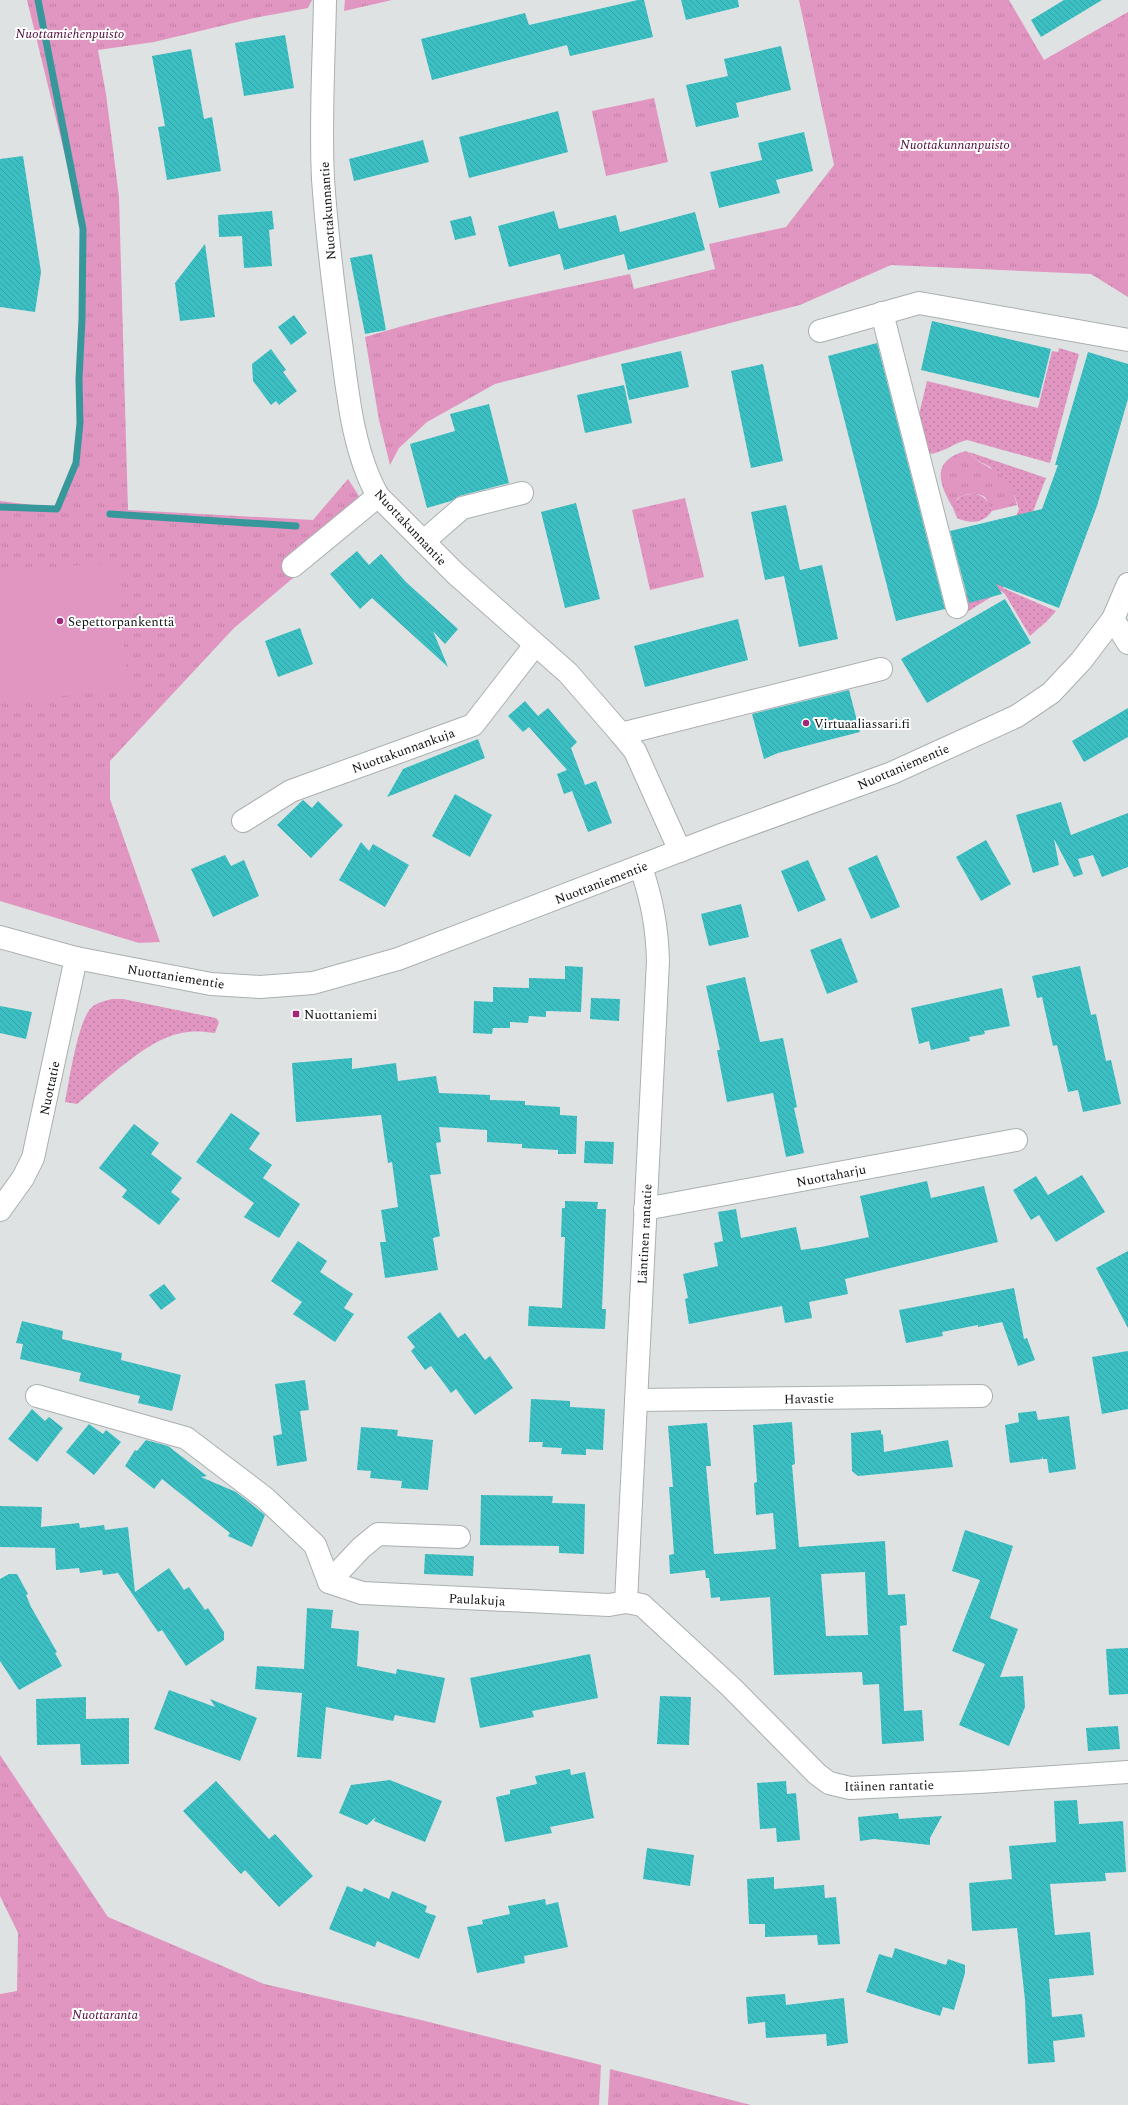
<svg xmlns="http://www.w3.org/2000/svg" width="1128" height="2105" font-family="Spectral,serif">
  <defs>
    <pattern id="grass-dots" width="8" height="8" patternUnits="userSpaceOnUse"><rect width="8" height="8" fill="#e195c1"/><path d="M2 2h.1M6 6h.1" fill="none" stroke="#c07fa5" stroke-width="1.8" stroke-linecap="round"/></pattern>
    <pattern id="park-tufts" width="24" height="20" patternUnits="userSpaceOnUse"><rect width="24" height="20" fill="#e195c1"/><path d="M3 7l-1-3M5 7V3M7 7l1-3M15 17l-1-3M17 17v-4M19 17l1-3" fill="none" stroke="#c07fa5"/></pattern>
    <pattern id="building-back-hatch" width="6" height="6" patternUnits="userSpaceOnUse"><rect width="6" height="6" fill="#3bbfc3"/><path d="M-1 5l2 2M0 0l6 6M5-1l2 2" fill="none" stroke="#33a3a6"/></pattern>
  </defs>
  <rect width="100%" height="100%" fill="#dee2e2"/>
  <g fill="url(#grass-dots)">
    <path d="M 1059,348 L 1079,354 L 1050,463 L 967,440 C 953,443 942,454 928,454 L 917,423 L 927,381 L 1038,408 L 1052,351 L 1058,352 Z"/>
    <path d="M 969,452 L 1046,478 L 1003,588 L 1056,611 L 1047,621 L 1030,636 L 1005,594 L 1001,591 L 967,612 L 963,595 L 989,589 L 1019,509 L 1014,494 L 990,467 L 975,459 Z"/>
    <path d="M 976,494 C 986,497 988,502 992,511 C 983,524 970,524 957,518 L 953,508 C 957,496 964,494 976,494 Z"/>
    <path d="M 112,999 L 123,999 L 216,1018 L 219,1022 L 215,1033 C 206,1032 197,1031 188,1032 C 152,1034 105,1081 77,1104 L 65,1102 C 69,1082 78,1019 92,1007 C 98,1002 105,1001 112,999 Z"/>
  </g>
  <g fill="url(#park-tufts)">
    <path d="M 27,0 L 312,0 L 308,8 L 254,18 L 154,42 L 98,50 L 106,94 L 119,197 L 128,510 L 313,520 L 348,479 L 370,513 L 234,628 L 110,761 L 110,799 L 160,942 L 139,943 L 0,901 L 0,501 L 57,508 L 76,463 L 80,423 L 79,379 L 82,319 L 83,229 Z"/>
    <path d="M 345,0 L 392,0 L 344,11 Z"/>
    <path d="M 799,0 L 1009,0 L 1044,60 L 1128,12 L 1128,297 L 1091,274 L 891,265 L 800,305 L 495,384 L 427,422 L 399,448 L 390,465 L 379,420 L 365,337 C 452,311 541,293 630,274 L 634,289 L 715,269 L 709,244 L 786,227 L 834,165 Z"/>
    <path d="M 654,98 L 668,162 L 606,176 L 592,111 Z"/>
    <path d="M 966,451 C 971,453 973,458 978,461 C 1001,475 1010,476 1017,505 L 992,511 L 985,497 C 976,492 967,493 958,498 L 953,508 C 939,484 930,461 966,451 Z"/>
    <path d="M 685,498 L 704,577 L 650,590 L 632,510 Z"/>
    <path d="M 0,1755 L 108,1917 L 264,1984 L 421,2020 L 601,2065 L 599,2105 L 0,2105 L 0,1994 L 17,1991 L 18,1933 L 0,1896 Z"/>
    <path d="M 610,2069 L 751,2105 L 608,2105 Z"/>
  </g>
  <path fill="#e195c1" d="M 115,563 L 126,670 L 133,689 L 0,702 L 0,571 Z"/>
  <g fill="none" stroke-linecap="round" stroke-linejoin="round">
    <g stroke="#37989b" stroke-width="7">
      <path d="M 0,507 L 57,509 L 76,463 L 80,423 L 79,379 L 82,319 L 83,229 L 38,0"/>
      <path d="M 110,514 L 296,526"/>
    </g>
  </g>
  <g fill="url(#building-back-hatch)" fill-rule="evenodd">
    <path d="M 638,0 L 644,0 L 653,37 L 570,56 L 567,45 L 432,80 L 421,39 L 525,13 L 529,25 Z"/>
    <path d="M 681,0 L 738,0 L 739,7 L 686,20 Z"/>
    <path d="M 1064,0 L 1102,0 L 1041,37 L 1031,20 Z"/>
    <path d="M 285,35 L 294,88 L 244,96 L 235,43 Z"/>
    <path d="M 781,46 L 791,90 L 736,103 L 739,117 L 696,127 L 686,85 L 728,76 L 724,59 Z"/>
    <path d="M 191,49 L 204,119 L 212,117 L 221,171 L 167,180 L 158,127 L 165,126 L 152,56 Z"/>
    <path d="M 558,111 L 568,152 L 469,178 L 459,137 Z"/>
    <path d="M 804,132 L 813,171 L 776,180 L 780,193 L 719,208 L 710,172 L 762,160 L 758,143 Z"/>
    <path d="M 423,140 L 429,162 L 354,181 L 349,159 Z"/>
    <path d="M 23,156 L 41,272 L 35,312 L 0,307 L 0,159 Z"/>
    <path d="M 272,211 L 274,229 L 269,230 L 272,266 L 244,268 L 242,236 L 219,237 L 218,215 Z"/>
    <path d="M 554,211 L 559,229 L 616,215 L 620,232 L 695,212 L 705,250 L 628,270 L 624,254 L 564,270 L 560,254 L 509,267 L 498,226 Z"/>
    <path d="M 471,216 L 476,235 L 455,240 L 450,221 Z"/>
    <path d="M 205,244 L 215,317 L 180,321 L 175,283 Z"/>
    <path d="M 372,254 L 386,330 L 365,334 L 350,258 Z"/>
    <path d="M 294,315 L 307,333 L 291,345 L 278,327 Z"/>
    <path d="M 932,321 L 1051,349 L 1039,398 L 921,370 Z"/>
    <path d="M 877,343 L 945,609 L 896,621 L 828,356 Z"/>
    <path d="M 271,349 L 286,370 L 283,372 L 297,391 L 279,405 L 276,401 L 271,405 L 253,381 L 252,364 Z"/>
    <path d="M 681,351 L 689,387 L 629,400 L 621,364 Z"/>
    <path d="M 1088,352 L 1128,364 L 1128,399 L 1097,506 L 1059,608 L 996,584 L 1002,594 L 969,603 L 950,531 L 1042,509 L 1058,465 L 1055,465 Z"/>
    <path d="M 763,364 L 783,461 L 751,468 L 731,371 Z"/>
    <path d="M 624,385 L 632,423 L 585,433 L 577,395 Z"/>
    <path d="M 489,404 L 509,483 L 459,496 L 451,501 L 427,508 L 410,444 L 455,431 L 450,414 Z"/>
    <path d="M 576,503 L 600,599 L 565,608 L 541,512 Z"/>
    <path d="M 786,505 L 800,570 L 822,565 L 838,639 L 799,647 L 784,576 L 765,580 L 751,512 Z"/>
    <path d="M 357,551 L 369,565 L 381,554 L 406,582 L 458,629 L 445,644 L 433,631 L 448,667 L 372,598 L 360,609 L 330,574 Z"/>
    <path d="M 1005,599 L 1031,643 L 927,703 L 901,659 Z"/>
    <path d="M 738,619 L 748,660 L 645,687 L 634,646 Z"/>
    <path d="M 300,628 L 313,664 L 278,677 L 265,641 Z"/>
    <path d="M 849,690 L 860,732 L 778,753 L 764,759 L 752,714 Z"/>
    <path d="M 525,701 L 538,716 L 548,708 L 577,742 L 571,748 L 585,785 L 596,781 L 612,823 L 588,832 L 572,791 L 564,794 L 557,774 L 567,770 L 529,727 L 523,732 L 508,716 Z"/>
    <path d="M 1128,708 L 1128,737 L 1084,762 L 1072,741 Z"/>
    <path d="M 478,739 L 485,758 L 387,797 L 403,769 Z"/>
    <path d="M 455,794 L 492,815 L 470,857 L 432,836 Z"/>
    <path d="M 303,800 L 312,808 L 318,801 L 343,825 L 311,858 L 277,825 Z"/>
    <path d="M 1061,802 L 1071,835 L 1128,813 L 1128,867 L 1102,877 L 1093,855 L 1078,859 L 1083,874 L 1074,877 L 1054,839 L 1059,865 L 1033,873 L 1016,815 Z"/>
    <path d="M 986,840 L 1011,884 L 981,901 L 956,857 Z"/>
    <path d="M 361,842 L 369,851 L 373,844 L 409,865 L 385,907 L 339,880 Z"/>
    <path d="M 225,855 L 231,866 L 244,860 L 259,896 L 213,917 L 191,869 Z"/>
    <path d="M 877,855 L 900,907 L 871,919 L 848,868 Z"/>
    <path d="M 808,860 L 826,900 L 798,912 L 781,871 Z"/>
    <path d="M 741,904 L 749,937 L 709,946 L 701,914 Z"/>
    <path d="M 841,938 L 858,982 L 827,994 L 810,950 Z"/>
    <path d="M 565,966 L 583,967 L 581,1012 L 546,1011 L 546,1017 L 529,1016 L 528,1023 L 510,1022 L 510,1028 L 493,1028 L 492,1034 L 473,1033 L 474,1001 L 493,1002 L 493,987 L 529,988 L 529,978 L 565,979 Z"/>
    <path d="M 1080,966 L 1091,1015 L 1096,1014 L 1106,1061 L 1111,1060 L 1121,1104 L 1083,1112 L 1078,1090 L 1068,1092 L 1057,1045 L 1053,1046 L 1042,997 L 1037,998 L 1032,976 Z"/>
    <path d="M 745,977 L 760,1042 L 783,1038 L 797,1107 L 794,1108 L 804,1153 L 786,1157 L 773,1093 L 727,1102 L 717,1050 L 720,1050 L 706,986 Z"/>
    <path d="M 1002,988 L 1010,1026 L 984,1031 L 985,1034 L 969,1037 L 970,1041 L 931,1050 L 929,1041 L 919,1044 L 911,1008 Z"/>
    <path d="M 591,998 L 620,999 L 619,1021 L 590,1019 Z"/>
    <path d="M 0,1006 L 32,1012 L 26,1039 L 0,1033 Z"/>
    <path d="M 352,1058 L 352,1069 L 396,1063 L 398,1081 L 436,1076 L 439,1093 L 490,1095 L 490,1100 L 525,1101 L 525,1105 L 560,1107 L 560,1115 L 577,1116 L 576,1154 L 558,1154 L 558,1150 L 522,1148 L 522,1144 L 487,1142 L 487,1130 L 439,1127 L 441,1142 L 436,1143 L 441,1174 L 430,1175 L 440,1236 L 433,1238 L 438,1270 L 385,1278 L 380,1242 L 386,1242 L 381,1210 L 398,1207 L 392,1162 L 388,1163 L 381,1115 L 296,1122 L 292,1063 Z"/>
    <path d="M 231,1113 L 260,1133 L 249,1149 L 272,1165 L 263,1178 L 300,1204 L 279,1238 L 244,1217 L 254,1203 L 196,1162 Z"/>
    <path d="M 134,1124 L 159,1143 L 151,1154 L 182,1178 L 171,1192 L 180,1199 L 159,1225 L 122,1197 L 127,1190 L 99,1168 Z"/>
    <path d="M 585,1141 L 614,1142 L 613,1164 L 584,1163 Z"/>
    <path d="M 1082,1175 L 1105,1212 L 1056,1242 L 1039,1215 L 1031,1220 L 1013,1190 L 1036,1176 L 1048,1195 Z"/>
    <path d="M 927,1181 L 931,1198 L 984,1186 L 998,1242 L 845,1279 L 848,1294 L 809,1302 L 812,1318 L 785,1323 L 782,1306 L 689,1324 L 685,1299 L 688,1298 L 683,1274 L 718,1266 L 714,1243 L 723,1241 L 718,1212 L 736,1209 L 741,1238 L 796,1227 L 801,1250 L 821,1247 L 869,1237 L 860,1196 Z"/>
    <path d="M 565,1201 L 598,1202 L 597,1209 L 606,1209 L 602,1309 L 606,1309 L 605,1329 L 528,1326 L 529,1306 L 562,1308 L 565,1237 L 561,1237 L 562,1208 L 565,1208 Z"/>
    <path d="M 298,1241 L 327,1261 L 320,1272 L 353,1294 L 344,1308 L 354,1314 L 335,1342 L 293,1314 L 302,1302 L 271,1281 Z"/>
    <path d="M 1128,1251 L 1128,1328 L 1096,1268 Z"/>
    <path d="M 164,1284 L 176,1299 L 161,1310 L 149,1295 Z"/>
    <path d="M 1014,1288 L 1024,1339 L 1027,1338 L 1035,1360 L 1018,1366 L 1002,1322 L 978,1327 L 978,1325 L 942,1332 L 943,1336 L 906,1343 L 899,1310 Z"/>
    <path d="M 440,1312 L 458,1338 L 465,1333 L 485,1360 L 490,1356 L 513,1388 L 475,1415 L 456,1389 L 451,1393 L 431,1366 L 425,1370 L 411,1351 L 415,1347 L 407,1337 Z"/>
    <path d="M 22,1321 L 63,1331 L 62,1339 L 122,1353 L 121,1360 L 181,1375 L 172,1411 L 138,1403 L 140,1396 L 79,1381 L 81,1373 L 20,1359 L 23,1344 L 16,1343 Z"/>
    <path d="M 1128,1351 L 1128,1409 L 1102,1414 L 1092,1357 Z"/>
    <path d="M 305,1380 L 309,1410 L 300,1411 L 307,1461 L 277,1466 L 273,1436 L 282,1434 L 275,1384 Z"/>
    <path d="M 531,1399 L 570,1401 L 570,1407 L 605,1409 L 603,1450 L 586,1449 L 586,1455 L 561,1454 L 562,1448 L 542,1447 L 543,1442 L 529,1442 Z"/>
    <path d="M 32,1409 L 45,1421 L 49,1417 L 63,1428 L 37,1462 L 8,1439 Z"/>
    <path d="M 1036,1411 L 1038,1420 L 1069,1416 L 1076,1469 L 1049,1473 L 1047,1459 L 1043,1459 L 1042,1456 L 1042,1459 L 1010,1463 L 1005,1425 L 1019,1422 L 1018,1413 Z"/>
    <path d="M 792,1422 L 795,1464 L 792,1465 L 799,1547 L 885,1541 L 888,1595 L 905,1594 L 907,1625 L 900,1626 L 904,1711 L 922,1710 L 924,1741 L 882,1744 L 879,1684 L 863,1685 L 862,1672 L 774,1675 L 770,1597 L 720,1601 L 720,1597 L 711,1598 L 709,1578 L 706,1578 L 705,1570 L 670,1574 L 669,1555 L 674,1554 L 669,1487 L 673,1487 L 668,1426 L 707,1423 L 711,1466 L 706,1466 L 714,1554 L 776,1549 L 773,1513 L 756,1515 L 754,1483 L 757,1482 L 753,1425 ZM 865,1572 L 868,1635 L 826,1636 L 821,1574 Z"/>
    <path d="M 89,1424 L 103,1434 L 106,1430 L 121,1442 L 94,1475 L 66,1452 Z"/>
    <path d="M 361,1427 L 398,1430 L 397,1436 L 433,1440 L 428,1490 L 401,1488 L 402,1481 L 370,1478 L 371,1471 L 357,1470 Z"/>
    <path d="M 881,1430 L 881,1434 L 883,1435 L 884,1452 L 948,1440 L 953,1467 L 858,1476 L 852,1471 L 851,1433 Z"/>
    <path d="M 146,1440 L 168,1446 L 207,1476 L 201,1477 L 236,1492 L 265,1515 L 252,1547 L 228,1536 L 230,1533 L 162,1479 L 154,1489 L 125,1466 L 135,1450 L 137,1451 Z"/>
    <path d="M 481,1495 L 553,1496 L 552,1503 L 585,1504 L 584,1554 L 559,1553 L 559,1546 L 480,1545 Z"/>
    <path d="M 0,1506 L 42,1507 L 41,1527 L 79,1523 L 80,1528 L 104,1525 L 105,1530 L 128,1527 L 135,1592 L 169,1568 L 184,1590 L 189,1587 L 205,1610 L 208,1608 L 224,1632 L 224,1640 L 186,1666 L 162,1630 L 158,1632 L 118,1573 L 103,1575 L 102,1570 L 80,1573 L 79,1568 L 56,1570 L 55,1548 L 0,1547 Z"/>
    <path d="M 965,1530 L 1013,1546 L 990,1618 L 1018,1629 L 1000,1677 L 1023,1676 L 1025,1707 L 1009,1746 L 959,1725 L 985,1664 L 952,1651 L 980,1580 L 952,1571 Z"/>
    <path d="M 425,1554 L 474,1556 L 473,1576 L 424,1574 Z"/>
    <path d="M 9,1574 L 17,1574 L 28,1594 L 26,1595 L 31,1607 L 57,1652 L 55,1653 L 62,1666 L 19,1690 L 0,1661 L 0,1579 Z"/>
    <path d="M 307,1608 L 333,1610 L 331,1628 L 359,1631 L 357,1666 L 396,1674 L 397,1669 L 445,1678 L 435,1723 L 395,1715 L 393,1721 L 326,1707 L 321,1759 L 297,1757 L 302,1693 L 255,1689 L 257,1666 L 304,1669 Z"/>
    <path d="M 1128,1648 L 1128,1694 L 1109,1695 L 1106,1649 Z"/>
    <path d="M 590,1654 L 598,1698 L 532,1711 L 534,1717 L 480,1728 L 470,1678 Z"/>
    <path d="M 169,1690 L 215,1707 L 210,1699 L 257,1718 L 240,1761 L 154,1729 Z"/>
    <path d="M 660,1696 L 691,1697 L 689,1745 L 657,1744 Z"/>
    <path d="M 86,1697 L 86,1719 L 129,1718 L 129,1764 L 81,1765 L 80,1744 L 37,1745 L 36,1699 Z"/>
    <path d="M 1118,1726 L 1120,1749 L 1088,1751 L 1086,1728 Z"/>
    <path d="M 570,1769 L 571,1775 L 585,1772 L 594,1818 L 550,1827 L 552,1833 L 505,1842 L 496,1797 L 510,1794 L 510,1790 L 537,1784 L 535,1776 Z"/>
    <path d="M 390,1780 L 442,1801 L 425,1842 L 374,1821 L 376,1817 L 367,1825 L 339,1813 L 351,1785 Z"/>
    <path d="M 216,1781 L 269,1839 L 275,1834 L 313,1876 L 279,1907 L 245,1870 L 241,1874 L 183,1811 Z"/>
    <path d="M 786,1781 L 787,1794 L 796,1793 L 800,1840 L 777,1842 L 776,1828 L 760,1829 L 757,1783 Z"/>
    <path d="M 1077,1800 L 1079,1824 L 1123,1821 L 1126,1872 L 1105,1873 L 1106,1881 L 1050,1884 L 1055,1935 L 1090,1932 L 1094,1975 L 1049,1979 L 1052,2017 L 1082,2014 L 1085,2037 L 1053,2041 L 1055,2062 L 1028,2064 L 1025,2000 L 1017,1928 L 972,1931 L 969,1883 L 1012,1879 L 1009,1846 L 1056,1842 L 1054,1801 Z"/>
    <path d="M 898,1813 L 899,1819 L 942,1816 L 930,1838 L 930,1845 L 874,1839 L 860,1841 L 858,1817 Z"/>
    <path d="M 647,1848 L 694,1855 L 690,1886 L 643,1879 Z"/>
    <path d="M 774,1877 L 774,1889 L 824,1885 L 825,1898 L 836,1897 L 840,1944 L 818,1945 L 817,1935 L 765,1937 L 765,1924 L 749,1924 L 747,1879 Z"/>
    <path d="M 347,1886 L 362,1892 L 364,1888 L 389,1899 L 392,1891 L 427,1906 L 425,1912 L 436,1916 L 419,1959 L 377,1941 L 375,1947 L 329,1929 Z"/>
    <path d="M 545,1899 L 546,1905 L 558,1902 L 568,1947 L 524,1956 L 525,1963 L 477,1973 L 467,1927 L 483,1924 L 482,1920 L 510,1914 L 508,1906 Z"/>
    <path d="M 895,1948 L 946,1965 L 948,1959 L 965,1965 L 965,1973 L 954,2010 L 943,2007 L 940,2016 L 866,1992 L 879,1954 L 892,1958 Z"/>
    <path d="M 785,1994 L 786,2005 L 844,1998 L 848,2043 L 827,2046 L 826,2034 L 766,2038 L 765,2022 L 748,2024 L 746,1997 Z"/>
  </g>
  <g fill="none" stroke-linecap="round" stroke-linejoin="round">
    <defs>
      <g id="minor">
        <path d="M 325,0 C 324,59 320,119 323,179 C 327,236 334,293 342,350 C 348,397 354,454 378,496 L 456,574 L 568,673 L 621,734 L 635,751 L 680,851"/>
        <path d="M 882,313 L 957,607"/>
        <path d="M 820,331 L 919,303 L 1128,340"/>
        <path d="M 424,541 L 462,508 L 522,493"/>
        <path d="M 293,566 L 378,496"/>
        <path d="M 1113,619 L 1128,643"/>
        <path d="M 621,734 L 881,669"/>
        <path d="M 243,821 L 291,791 L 473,725 L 535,645"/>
        <path d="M 645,1209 L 1016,1140"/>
        <path d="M 0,1210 L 23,1178 L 33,1158 L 76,958"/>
        <path d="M 37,1396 L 186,1438 L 265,1498 L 315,1545 L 329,1582"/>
        <path d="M 636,1400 L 981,1396"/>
        <path d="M 329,1582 L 362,1593 L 609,1605 L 626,1602 L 642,1605 L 732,1688 L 817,1774 L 829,1783 L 850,1788 L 979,1782 L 1128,1772"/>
        <path d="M 329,1582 L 361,1548 L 378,1534 L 459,1537"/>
        <path d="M 626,1602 L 658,961 C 657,926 652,901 641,867"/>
      </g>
      <path id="major" d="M 0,937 L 76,958 L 211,984 L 260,987 L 313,983 L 398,959 L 721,835 L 892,773 L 1017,716 L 1051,693 L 1081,661 L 1113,619 L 1128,584"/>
    </defs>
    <use href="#minor" stroke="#abafaf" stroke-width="24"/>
    <use href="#major" stroke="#abafaf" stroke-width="24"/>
    <use href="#minor" stroke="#fff" stroke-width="22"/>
    <use href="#major" stroke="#fff" stroke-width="22"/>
  </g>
  <g fill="#a2267a" stroke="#fff" stroke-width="1.5">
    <circle cx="60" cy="621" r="4"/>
    <circle cx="806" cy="723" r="4"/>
    <rect x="292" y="1010" width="8" height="8" rx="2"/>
  </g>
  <g text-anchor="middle" stroke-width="4" stroke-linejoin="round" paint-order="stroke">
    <g font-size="13" font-style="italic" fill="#4f0939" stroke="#fff">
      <text x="70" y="38">Nuottamiehenpuisto</text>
      <text x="955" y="149">Nuottakunnanpuisto</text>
      <text x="105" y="2019">Nuottaranta</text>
    </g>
    <g font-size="13" fill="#0f1010" stroke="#fff">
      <text transform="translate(327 211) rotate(-94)" y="5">Nuottakunnantie</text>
      <text transform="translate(411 527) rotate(47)" y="5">Nuottakunnantie</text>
      <text transform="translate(403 750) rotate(-20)" y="5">Nuottakunnankuja</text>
      <text transform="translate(903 766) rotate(-23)" y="5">Nuottaniementie</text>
      <text transform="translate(601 882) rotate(-21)" y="5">Nuottaniementie</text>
      <text transform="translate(176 976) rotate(9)" y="5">Nuottaniementie</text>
      <text transform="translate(49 1088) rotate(-78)" y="5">Nuottatie</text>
      <text transform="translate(831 1175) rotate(-11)" y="5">Nuottaharju</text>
      <text transform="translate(644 1234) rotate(-87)" y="5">Läntinen rantatie</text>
      <text transform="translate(809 1398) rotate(-1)" y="5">Havastie</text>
      <text transform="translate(477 1599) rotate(3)" y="5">Paulakuja</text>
      <text transform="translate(889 1785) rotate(-1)" y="5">Itäinen rantatie</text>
    </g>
    <g font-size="13" fill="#0f1010" stroke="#fff" text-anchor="start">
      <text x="68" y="626">Sepettorpankenttä</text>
      <text x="814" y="728">Virtuaaliassari.fi</text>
      <text x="304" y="1019">Nuottaniemi</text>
    </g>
  </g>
</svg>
